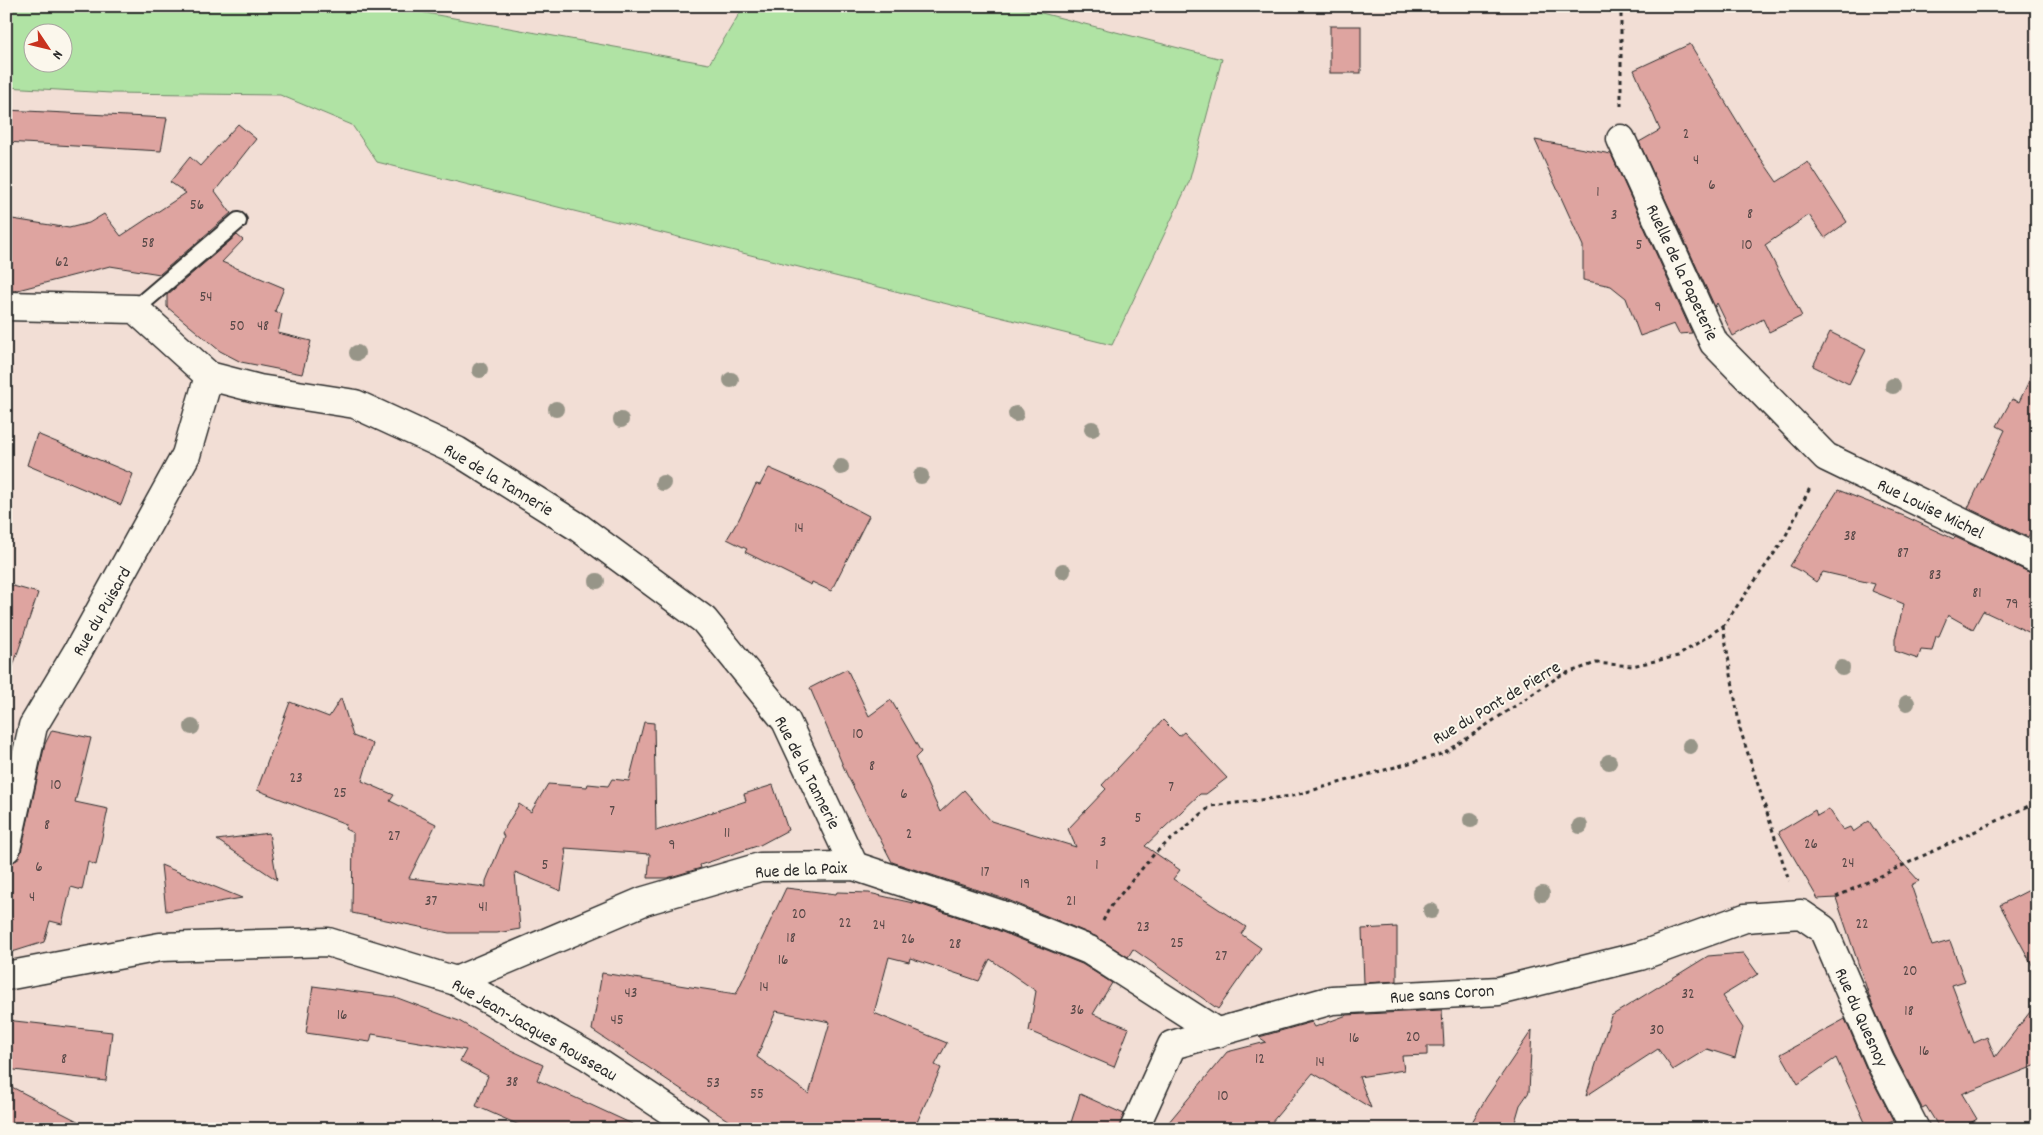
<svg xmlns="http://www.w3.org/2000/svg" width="2043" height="1135" font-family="Dekko,sans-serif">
  <rect width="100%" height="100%" fill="#f2ded5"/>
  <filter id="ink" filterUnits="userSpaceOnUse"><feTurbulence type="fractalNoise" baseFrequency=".02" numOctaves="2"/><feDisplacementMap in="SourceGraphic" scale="10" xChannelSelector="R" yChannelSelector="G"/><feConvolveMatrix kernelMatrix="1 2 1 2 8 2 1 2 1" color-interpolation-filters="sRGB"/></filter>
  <g filter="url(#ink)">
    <path fill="#b0e3a4" stroke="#6e8768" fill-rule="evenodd" d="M 6,6 L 387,6 L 709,64 L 744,6 L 1014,6 L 1222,59 L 1189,182 L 1112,345 L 377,162 L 352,125 L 280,95 L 111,93 L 6,87 ZM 32,32 L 62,32 L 62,62 L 32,62 Z"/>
    <g fill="#dea4a0" stroke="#2b2b2b" fill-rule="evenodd">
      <rect x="1330" y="26" width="31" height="47"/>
      <path d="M 1690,44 L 1753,147 L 1777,182 L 1808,162 L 1847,222 L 1825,238 L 1809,215 L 1765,245 L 1802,316 L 1769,332 L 1763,319 L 1733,336 L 1717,303 L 1715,307 L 1639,142 L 1660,130 L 1634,70 Z"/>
      <path d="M 6,110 L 167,118 L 161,151 L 6,142 Z"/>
      <path d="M 238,124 L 256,139 L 215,191 L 231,213 L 160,274 L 110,266 L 14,291 L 6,290 L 6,218 L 69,228 L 89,223 L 104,214 L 121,236 L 186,193 L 170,182 L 190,157 L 200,166 Z"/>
      <path d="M 1535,140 L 1611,154 L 1692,333 L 1679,334 L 1674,324 L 1640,336 L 1626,298 L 1611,286 L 1583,280 L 1583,246 Z"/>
      <path d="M 237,235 L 243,240 L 222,262 L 284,288 L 275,311 L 282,314 L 278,333 L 311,341 L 302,374 L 241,362 L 220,351 L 167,307 L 167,295 Z"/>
      <path d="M 1830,332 L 1866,350 L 1849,384 L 1813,366 Z"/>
      <path d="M 2037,364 L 2037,519 L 2028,537 L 1968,508 L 2005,430 L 1997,426 L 2012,399 L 2019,402 Z"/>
      <path d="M 37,434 L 133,474 L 121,505 L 27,465 Z"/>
      <path d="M 769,468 L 822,491 L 869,516 L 831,591 L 812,582 L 811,585 L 745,552 L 747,549 L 727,539 L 739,519 L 756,484 L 760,485 Z"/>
      <path d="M 1838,490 L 1904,516 L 1954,539 L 1955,537 L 2037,576 L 2037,636 L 1983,611 L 1973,629 L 1948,615 L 1939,636 L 1936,636 L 1932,651 L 1921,650 L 1918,659 L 1895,651 L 1895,639 L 1904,604 L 1872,591 L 1875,584 L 1823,572 L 1816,582 L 1802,572 L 1790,566 Z"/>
      <path d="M 6,584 L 38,593 L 11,672 L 6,671 Z"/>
      <path d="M 847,669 L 869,716 L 891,700 L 921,752 L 915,758 L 940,812 L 964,790 L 991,821 L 1076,847 L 1068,829 L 1106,789 L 1102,785 L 1163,720 L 1179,736 L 1184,732 L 1227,778 L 1206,794 L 1200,794 L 1145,846 L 1180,870 L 1173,879 L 1246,927 L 1241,934 L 1261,948 L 1218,1009 L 1133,949 L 1128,957 L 1095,936 L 1008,900 L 892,862 L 847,775 L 810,688 Z"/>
      <path d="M 341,698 L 353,736 L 373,744 L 362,781 L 394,795 L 390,801 L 436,824 L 409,878 L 486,887 L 486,881 L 504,837 L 502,833 L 519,804 L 531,812 L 548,784 L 587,787 L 588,784 L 608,786 L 612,779 L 629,781 L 644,722 L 654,723 L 656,831 L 746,801 L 744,794 L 773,785 L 788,830 L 760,845 L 700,865 L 701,868 L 667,878 L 648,878 L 650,854 L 565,848 L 566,857 L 561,891 L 515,872 L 520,929 L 497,933 L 449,933 L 352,913 L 353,833 L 345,829 L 346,824 L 257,790 L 290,702 L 329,717 Z"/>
      <path d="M 52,730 L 91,738 L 75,802 L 108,809 L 96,865 L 88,862 L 82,890 L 71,887 L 62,924 L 50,921 L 44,942 L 6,954 L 6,864 L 17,860 L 21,852 L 45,744 Z"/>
      <path d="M 1829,809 L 1843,830 L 1850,827 L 1853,832 L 1869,821 L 1880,838 L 1919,881 L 1911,885 L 1932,946 L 1950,941 L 1965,981 L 1952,985 L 1974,1043 L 1987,1037 L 1995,1057 L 2037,1003 L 2037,1065 L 1966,1093 L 1968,1091 L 1962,1094 L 1977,1119 L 1960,1129 L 1940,1129 L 1926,1106 L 1922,1108 L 1894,1054 L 1872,1004 L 1836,898 L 1818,899 L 1779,832 L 1815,810 L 1817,816 Z"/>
      <path d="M 269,833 L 277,880 L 217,840 Z"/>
      <path d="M 161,865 L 242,898 L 166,911 Z"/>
      <path d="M 2037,886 L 2037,974 L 2000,905 Z"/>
      <path d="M 786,888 L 836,894 L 837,892 L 869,893 L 913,903 L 913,902 L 997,930 L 1082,964 L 1112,983 L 1093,1014 L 1129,1028 L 1114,1067 L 1029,1031 L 1036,991 L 990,959 L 979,981 L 910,958 L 909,962 L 889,957 L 874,1013 L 947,1043 L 935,1065 L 941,1068 L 914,1129 L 741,1129 L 592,1030 L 602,973 L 736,994 ZM 776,1011 L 830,1022 L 809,1094 L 757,1057 Z"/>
      <path d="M 1397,927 L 1397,981 L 1364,983 L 1362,929 Z"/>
      <path d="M 1743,953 L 1758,974 L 1722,996 L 1743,1028 L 1735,1058 L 1707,1049 L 1673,1070 L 1658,1049 L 1586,1096 L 1611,1016 L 1708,956 Z"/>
      <path d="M 313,986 L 395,997 L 459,1021 L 502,1046 L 543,1065 L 537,1080 L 643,1129 L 528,1129 L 476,1106 L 488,1076 L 460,1061 L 466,1050 L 372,1034 L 370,1042 L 306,1033 Z"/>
      <path d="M 1442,1010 L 1444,1046 L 1427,1046 L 1427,1055 L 1402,1056 L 1404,1070 L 1359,1077 L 1371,1108 L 1313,1073 L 1266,1129 L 1163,1129 L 1227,1052 L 1266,1042 L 1259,1037 L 1312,1022 L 1315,1027 L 1347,1015 Z"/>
      <path d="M 1845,1019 L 1866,1068 L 1893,1120 L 1874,1129 L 1868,1129 L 1836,1058 L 1798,1084 L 1781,1054 Z"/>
      <path d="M 6,1020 L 112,1032 L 106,1081 L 6,1069 Z"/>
      <path d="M 1532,1030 L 1529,1092 L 1520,1105 L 1513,1129 L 1468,1129 L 1486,1098 Z"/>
      <path d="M 6,1084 L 93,1129 L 6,1129 Z"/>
      <path d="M 1080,1094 L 1124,1114 L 1119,1129 L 1069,1129 Z"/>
    </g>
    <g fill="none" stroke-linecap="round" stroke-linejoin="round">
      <defs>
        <path id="lane" d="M 135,309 L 238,221"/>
        <g id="street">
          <path d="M 1621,139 L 1714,343 L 1826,457 L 2037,559"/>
          <path d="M 6,306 L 135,309 L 209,376 L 259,389 L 355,404 L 457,451 L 578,527 L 704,620 L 786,721 L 854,866"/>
          <path d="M 6,849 L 33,726 L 79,649 L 186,455 L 209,376"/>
          <path d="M 6,976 L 160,947 L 328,942 L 456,981 L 588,1056 L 697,1129"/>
          <path d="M 456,981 L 644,901 L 760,867 L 854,866 L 1002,915 L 1089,950 L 1218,1033"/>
          <path d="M 1134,1129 L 1172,1045 L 1332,1000 L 1499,991 L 1640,956 L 1745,918 L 1801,914 L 1823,929 L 1880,1061 L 1915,1129"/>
        </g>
      </defs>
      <use href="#lane" stroke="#2b2b2b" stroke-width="20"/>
      <use href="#street" stroke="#2b2b2b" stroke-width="31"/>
      <g stroke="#2b2b2b" stroke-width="3" stroke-dasharray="4 4" stroke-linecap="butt">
        <path d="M 1621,6 L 1621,106"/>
        <path d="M 1723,626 L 1740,729 L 1789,881"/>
        <path d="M 1836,897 L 2037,802"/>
        <path d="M 1103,921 L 1110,907 L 1155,853 L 1211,806 L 1292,796 L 1445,753 L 1561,675 L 1596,663 L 1632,666 L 1678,656 L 1723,626 L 1783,541 L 1811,486"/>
      </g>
      <use href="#lane" stroke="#fbf7ec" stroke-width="16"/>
      <use href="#street" stroke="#fbf7ec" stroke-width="28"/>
    </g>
    <g fill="#979588">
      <circle cx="357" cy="353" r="8"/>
      <circle cx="480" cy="370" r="8"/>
      <circle cx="731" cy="380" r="8"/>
      <circle cx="1893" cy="386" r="8"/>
      <circle cx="556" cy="409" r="8"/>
      <circle cx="1016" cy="414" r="8"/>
      <circle cx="621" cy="420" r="8"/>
      <circle cx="1092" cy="429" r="8"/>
      <circle cx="841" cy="467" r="8"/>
      <circle cx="921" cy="476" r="8"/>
      <circle cx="663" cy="483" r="8"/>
      <circle cx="1063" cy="571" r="8"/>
      <circle cx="597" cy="581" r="8"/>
      <circle cx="1842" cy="668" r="8"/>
      <circle cx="1907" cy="703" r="8"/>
      <circle cx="192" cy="727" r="8"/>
      <circle cx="1690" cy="746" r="8"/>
      <circle cx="1609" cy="762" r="8"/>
      <circle cx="1471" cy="820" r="8"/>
      <circle cx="1580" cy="826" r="8"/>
      <circle cx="1542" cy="894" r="8"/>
      <circle cx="1431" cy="911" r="8"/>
    </g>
  </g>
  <g text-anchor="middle" stroke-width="4" stroke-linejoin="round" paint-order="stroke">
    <g font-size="15" fill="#584948">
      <text x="1686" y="138">2</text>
      <text x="1696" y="164">4</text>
      <text x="1712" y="189">6</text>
      <text x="1598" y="196">1</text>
      <text x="197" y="209">56</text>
      <text x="1750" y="218">8</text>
      <text x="1614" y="219">3</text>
      <text x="148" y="247">58</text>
      <text x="1639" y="249">5</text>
      <text x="1747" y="249">10</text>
      <text x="62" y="266">62</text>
      <text x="206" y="301">54</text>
      <text x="1658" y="311">9</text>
      <text x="237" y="330">50</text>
      <text x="263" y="330">48</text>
      <text x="799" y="532">14</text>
      <text x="1850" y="540">38</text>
      <text x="1903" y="557">87</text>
      <text x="1935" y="579">83</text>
      <text x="1977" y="597">81</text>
      <text x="2012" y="608">79</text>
      <text x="858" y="738">10</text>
      <text x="872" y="770">8</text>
      <text x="296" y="782">23</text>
      <text x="56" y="789">10</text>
      <text x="1171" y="791">7</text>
      <text x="340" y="797">25</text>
      <text x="904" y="798">6</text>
      <text x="612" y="815">7</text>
      <text x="1138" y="822">5</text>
      <text x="47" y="829">8</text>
      <text x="727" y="837">11</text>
      <text x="909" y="838">2</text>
      <text x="394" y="840">27</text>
      <text x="1103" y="846">3</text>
      <text x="1811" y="848">26</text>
      <text x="672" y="849">9</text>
      <text x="1848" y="867">24</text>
      <text x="545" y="869">5</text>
      <text x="1097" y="869">1</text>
      <text x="39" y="871">6</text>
      <text x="985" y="876">17</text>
      <text x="1025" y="888">19</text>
      <text x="32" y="901">4</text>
      <text x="431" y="905">37</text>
      <text x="1071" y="905">21</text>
      <text x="483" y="911">41</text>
      <text x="799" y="918">20</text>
      <text x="845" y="927">22</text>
      <text x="1862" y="928">22</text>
      <text x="879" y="929">24</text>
      <text x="1143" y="931">23</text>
      <text x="791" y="942">18</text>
      <text x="908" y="943">26</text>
      <text x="1177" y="947">25</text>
      <text x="955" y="948">28</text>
      <text x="1221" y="960">27</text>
      <text x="783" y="964">16</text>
      <text x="1910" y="975">20</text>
      <text x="764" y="991">14</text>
      <text x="631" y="997">43</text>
      <text x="1688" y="998">32</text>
      <text x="1077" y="1014">36</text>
      <text x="1909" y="1015">18</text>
      <text x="342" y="1019">16</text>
      <text x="617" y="1024">45</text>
      <text x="1657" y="1034">30</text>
      <text x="1413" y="1041">20</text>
      <text x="1354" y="1042">16</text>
      <text x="1924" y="1055">16</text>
      <text x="64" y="1063">8</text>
      <text x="1260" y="1063">12</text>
      <text x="1320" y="1066">14</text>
      <text x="512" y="1086">38</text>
      <text x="713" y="1087">53</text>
      <text x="757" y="1098">55</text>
      <text x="1223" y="1100">10</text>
    </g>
    <g font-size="18" fill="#2b2b2b" stroke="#fbf7ec">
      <text transform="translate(1683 272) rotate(65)" y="6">Ruelle de la Papeterie</text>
      <text transform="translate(499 479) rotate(31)" y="6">Rue de la Tannerie</text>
      <text transform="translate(1931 508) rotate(26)" y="6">Rue Louise Michel</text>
      <text transform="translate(101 611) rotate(-60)" y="6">Rue du Puisard</text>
      <text transform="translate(1496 702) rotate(-31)" y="6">Rue du Pont de Pierre</text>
      <text transform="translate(808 772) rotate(63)" y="6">Rue de la Tannerie</text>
      <text transform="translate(801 869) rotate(-3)" y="6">Rue de la Paix</text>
      <text transform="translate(1442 993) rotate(-4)" y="6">Rue sans Coron</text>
      <text transform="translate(1862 1017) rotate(66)" y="6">Rue du Quesnoy</text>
      <text transform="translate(535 1029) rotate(30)" y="6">Rue Jean-Jacques Rousseau</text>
    </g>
  </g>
  <rect width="2043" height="1135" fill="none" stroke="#fbf7ec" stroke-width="25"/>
  <rect x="12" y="12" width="2018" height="1110" fill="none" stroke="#2b2b2b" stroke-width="2" filter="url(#ink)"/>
  <g transform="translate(48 48) rotate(125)"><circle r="24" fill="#fbf7ec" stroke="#a8a59f"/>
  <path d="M0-4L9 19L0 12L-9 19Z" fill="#c8321e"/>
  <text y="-8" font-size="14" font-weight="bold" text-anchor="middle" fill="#2b2b2b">N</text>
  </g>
</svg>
